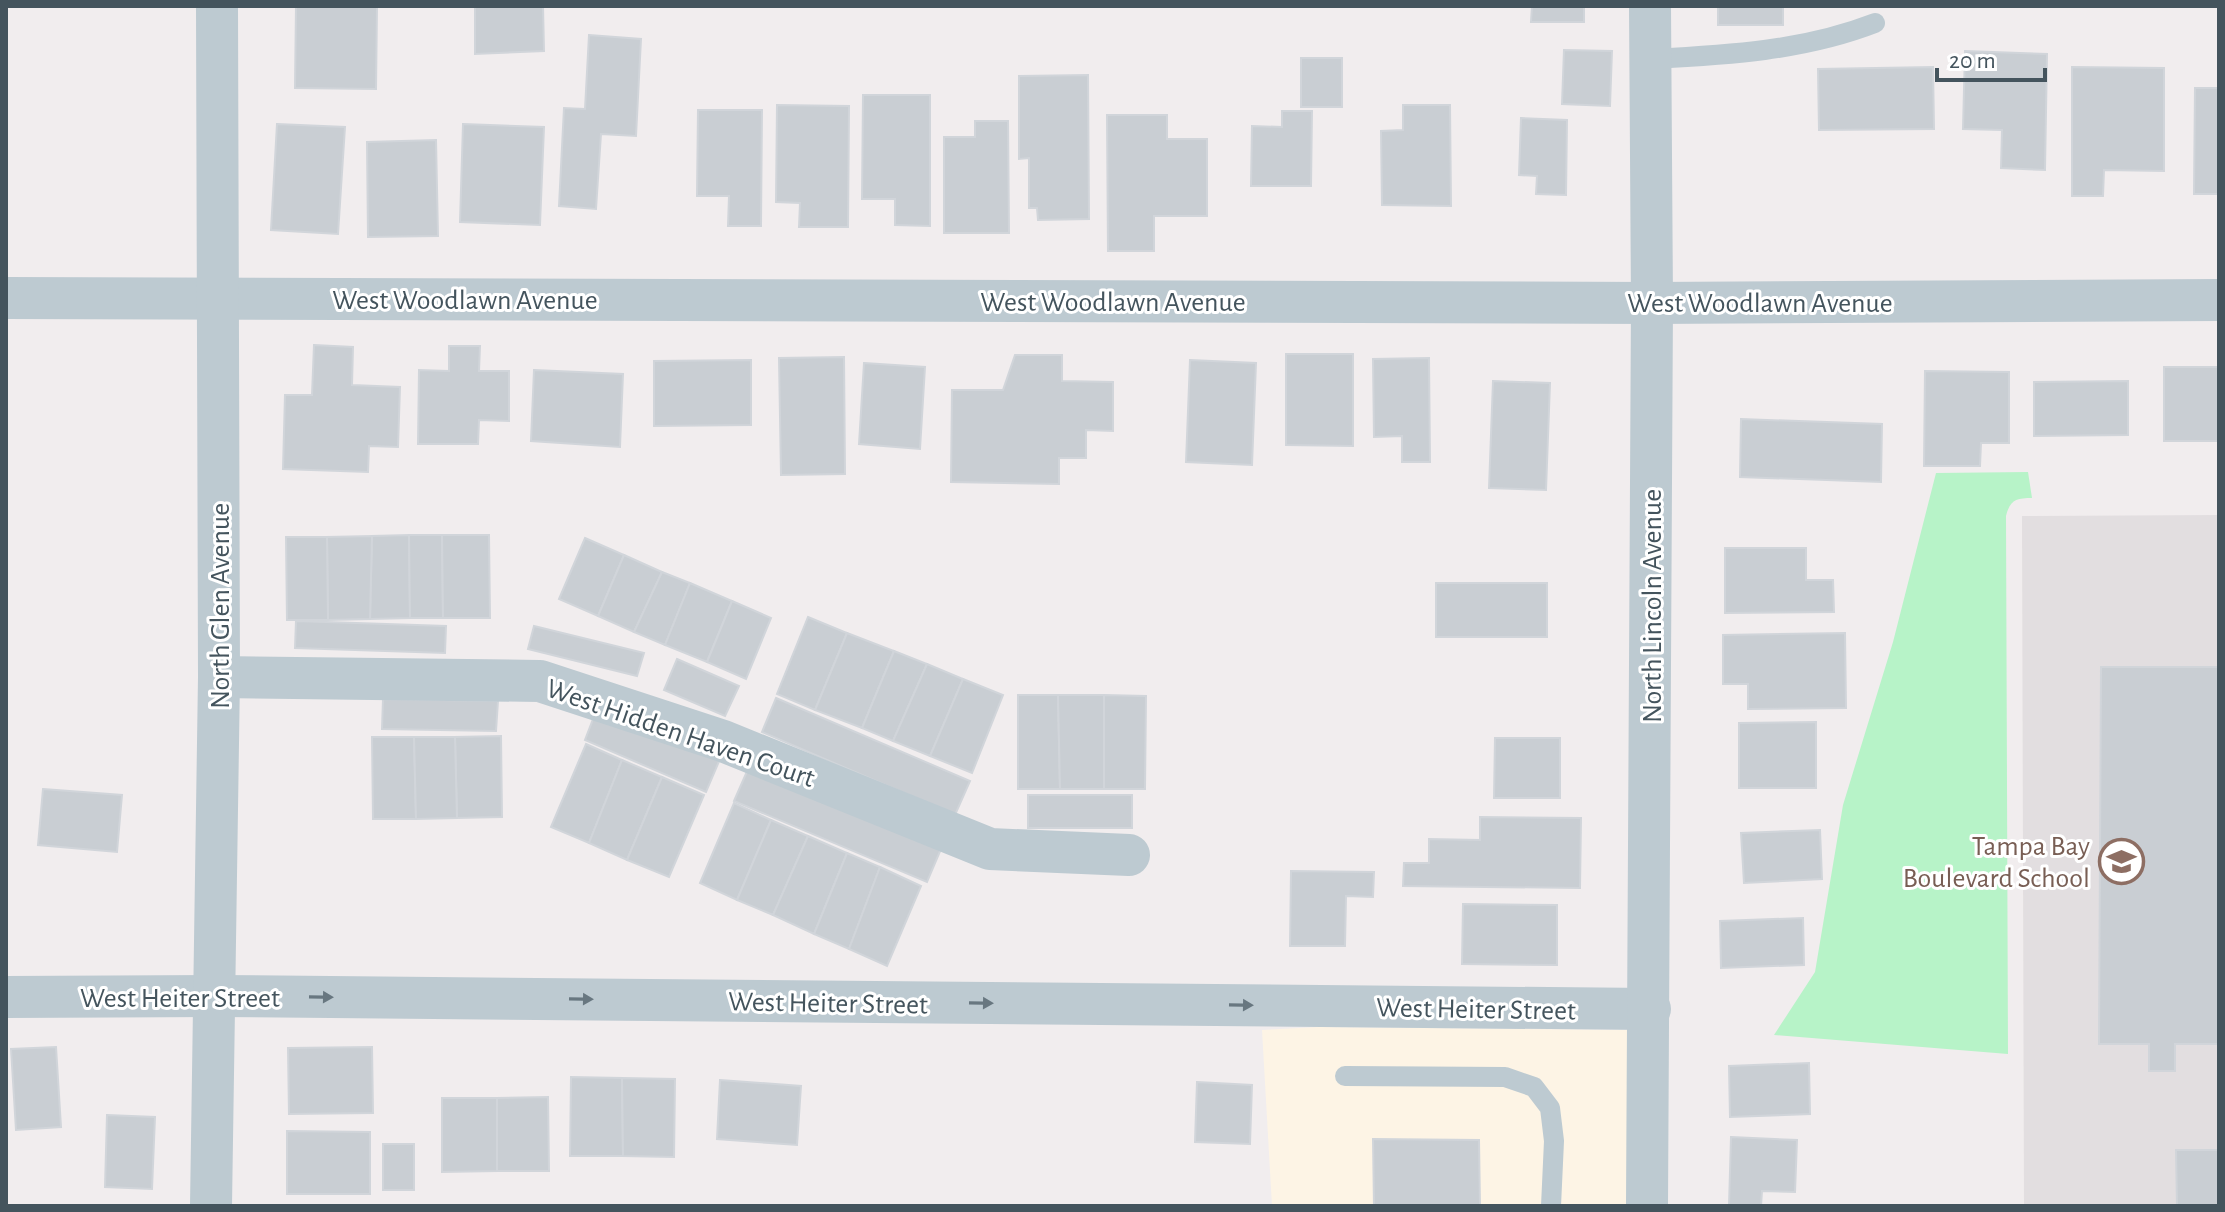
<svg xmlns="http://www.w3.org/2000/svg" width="2225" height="1212" font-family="'Alegreya Sans',sans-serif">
  <rect width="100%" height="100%" fill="#f1edee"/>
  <path fill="#fdf4e5" d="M 1319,1027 L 1631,1030 L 1629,1206 L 1272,1206 L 1262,1030 Z"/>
  <path fill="#e2dee0" d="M 2219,515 L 2219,1206 L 2024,1206 L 2022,516 Z"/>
  <path fill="#b7f3c8" d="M 2028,472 L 2032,498 C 2016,498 2010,500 2006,516 L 2008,1054 L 1774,1035 L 1815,972 L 1843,805 L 1893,642 L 1936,473 Z"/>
  <g fill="#c9ced3" stroke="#d1d5da" stroke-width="2">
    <path d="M 296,6 L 377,6 L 376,89 L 295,88 Z"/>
    <path d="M 475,6 L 543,6 L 544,51 L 475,54 Z"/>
    <path d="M 1532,6 L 1584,6 L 1584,22 L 1531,22 Z"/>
    <rect x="1718" y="6" width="65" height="19"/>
    <path d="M 589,35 L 641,39 L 636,136 L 601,134 L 596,209 L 559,206 L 564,108 L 585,109 Z"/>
    <path d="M 1564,50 L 1612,51 L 1610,106 L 1562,104 Z"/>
    <path d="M 1965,51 L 2047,54 L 2045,170 L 2001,168 L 2002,130 L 1963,129 Z"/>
    <rect x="1301" y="58" width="41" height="49"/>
    <path d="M 1933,67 L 1934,129 L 1819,130 L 1818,69 Z"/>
    <path d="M 2072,67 L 2164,68 L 2164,171 L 2104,170 L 2103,196 L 2072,196 Z"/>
    <path d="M 1088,75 L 1089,219 L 1038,220 L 1037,208 L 1029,208 L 1029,158 L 1019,159 L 1019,76 Z"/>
    <path d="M 2195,88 L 2219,88 L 2219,194 L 2194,194 Z"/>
    <path d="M 863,95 L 930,95 L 930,226 L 895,225 L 895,199 L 862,199 Z"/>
    <path d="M 777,105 L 849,106 L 848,227 L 799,227 L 800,203 L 776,202 Z"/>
    <path d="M 1403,105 L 1450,105 L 1451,206 L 1382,205 L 1381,131 L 1403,130 Z"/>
    <path d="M 698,110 L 762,110 L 761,226 L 728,226 L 729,196 L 697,196 Z"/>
    <path d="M 1282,111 L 1312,111 L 1311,186 L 1251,186 L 1252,126 L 1282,127 Z"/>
    <path d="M 1107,115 L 1167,115 L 1167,139 L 1207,139 L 1207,216 L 1154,216 L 1154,251 L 1108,251 Z"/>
    <path d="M 1521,118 L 1567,120 L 1566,195 L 1536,194 L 1537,176 L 1519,175 Z"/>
    <path d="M 975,121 L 1008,121 L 1009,233 L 944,233 L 944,137 L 975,137 Z"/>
    <path d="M 277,124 L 345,127 L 338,234 L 271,230 Z"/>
    <path d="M 463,124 L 544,127 L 540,225 L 460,222 Z"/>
    <path d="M 436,140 L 438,236 L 368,237 L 367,142 Z"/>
    <path d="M 314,345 L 353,347 L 352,385 L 400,387 L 398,447 L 369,446 L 368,472 L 283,469 L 285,395 L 312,395 Z"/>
    <path d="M 449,346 L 480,346 L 479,371 L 509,371 L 509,421 L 479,420 L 478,444 L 418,444 L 419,370 L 449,371 Z"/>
    <path d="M 1286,354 L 1353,354 L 1353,446 L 1286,445 Z"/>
    <path d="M 1015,355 L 1062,355 L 1062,381 L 1113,382 L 1113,431 L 1086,430 L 1086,458 L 1059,458 L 1059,484 L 951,482 L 952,390 L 1003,390 Z"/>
    <path d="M 844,357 L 845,474 L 781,475 L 779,358 Z"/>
    <path d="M 1429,358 L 1430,462 L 1402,462 L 1402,436 L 1374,437 L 1373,359 Z"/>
    <path d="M 751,360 L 751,425 L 654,426 L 654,361 Z"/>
    <path d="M 1190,360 L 1256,363 L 1252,465 L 1186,462 Z"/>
    <path d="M 864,363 L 925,367 L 920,449 L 859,444 Z"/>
    <rect x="2164" y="367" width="55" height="74"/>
    <path d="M 534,370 L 623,374 L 620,447 L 531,441 Z"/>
    <path d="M 1925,371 L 2009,372 L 2009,443 L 1981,443 L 1980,466 L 1924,466 Z"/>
    <path d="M 1493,381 L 1550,383 L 1546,490 L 1489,488 Z"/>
    <path d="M 2128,381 L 2128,435 L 2034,436 L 2034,382 Z"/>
    <path d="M 1741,419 L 1882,424 L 1881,482 L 1740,477 Z"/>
    <path d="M 409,535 L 410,618 L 370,619 L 372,536 Z"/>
    <path d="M 409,535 L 442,535 L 443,618 L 410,618 Z"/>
    <path d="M 442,535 L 489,535 L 490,618 L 443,618 Z"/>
    <path d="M 372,536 L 370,619 L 328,620 L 327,537 Z"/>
    <path d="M 286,537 L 327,537 L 328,620 L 287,620 Z"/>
    <path d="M 585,538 L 624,555 L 598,616 L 559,599 Z"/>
    <path d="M 1725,548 L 1806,548 L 1806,580 L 1833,580 L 1834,612 L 1725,613 Z"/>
    <path d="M 624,555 L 662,572 L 634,632 L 598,616 Z"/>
    <path d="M 662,572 L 690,583 L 665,645 L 634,632 Z"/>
    <path d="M 690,583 L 732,601 L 707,662 L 665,645 Z"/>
    <rect x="1436" y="583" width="111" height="54"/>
    <path d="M 732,601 L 771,618 L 746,679 L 707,662 Z"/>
    <path d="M 808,617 L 847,633 L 815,710 L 777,694 Z"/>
    <path d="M 296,621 L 446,626 L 445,653 L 295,648 Z"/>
    <path d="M 534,626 L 644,653 L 637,676 L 528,649 Z"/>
    <path d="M 847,633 L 894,651 L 862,728 L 815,710 Z"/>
    <path d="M 1845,633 L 1846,708 L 1748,709 L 1748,684 L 1723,684 L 1723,635 Z"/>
    <path d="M 894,651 L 927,664 L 893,741 L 862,728 Z"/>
    <path d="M 677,659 L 739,686 L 725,716 L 664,690 Z"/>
    <path d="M 927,664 L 963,679 L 930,756 L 893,741 Z"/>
    <path d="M 2101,667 L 2219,667 L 2219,1044 L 2175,1044 L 2175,1071 L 2149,1071 L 2149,1044 L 2099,1044 Z"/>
    <path d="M 963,679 L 1003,695 L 972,773 L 930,756 Z"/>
    <path d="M 1018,695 L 1058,695 L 1060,789 L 1018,789 Z"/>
    <path d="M 1058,695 L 1104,695 L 1104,789 L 1060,789 Z"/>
    <path d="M 1104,695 L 1146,696 L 1145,789 L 1104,789 Z"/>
    <path d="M 776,698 L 970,781 L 955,815 L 762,732 Z"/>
    <path d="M 383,699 L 498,701 L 496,731 L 382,729 Z"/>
    <path d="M 598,706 L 720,759 L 706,792 L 585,740 Z"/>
    <path d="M 1816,722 L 1816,788 L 1739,788 L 1739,723 Z"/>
    <path d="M 501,736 L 502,817 L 457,818 L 455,737 Z"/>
    <path d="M 372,737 L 414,737 L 416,819 L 373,819 Z"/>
    <path d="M 414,737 L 455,737 L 457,818 L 416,819 Z"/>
    <path d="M 1495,738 L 1560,738 L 1560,798 L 1494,798 Z"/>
    <path d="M 586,744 L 622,760 L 589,843 L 551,827 Z"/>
    <path d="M 622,760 L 662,777 L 627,860 L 589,843 Z"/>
    <path d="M 748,769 L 941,849 L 927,882 L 734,801 Z"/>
    <path d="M 662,777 L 704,795 L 669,877 L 627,860 Z"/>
    <path d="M 43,789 L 122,795 L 117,852 L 38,845 Z"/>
    <rect x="1028" y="795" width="104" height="33"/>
    <path d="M 734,803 L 771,820 L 737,900 L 700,883 Z"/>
    <path d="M 1480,817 L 1581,818 L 1580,888 L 1403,886 L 1404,863 L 1429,863 L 1429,839 L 1480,840 Z"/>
    <path d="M 771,820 L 808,836 L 773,915 L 737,900 Z"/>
    <path d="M 1820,830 L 1822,879 L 1744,883 L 1741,833 Z"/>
    <path d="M 808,836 L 847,853 L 814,934 L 773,915 Z"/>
    <path d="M 847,853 L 880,867 L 849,949 L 814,934 Z"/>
    <path d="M 880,867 L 921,886 L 887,966 L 849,949 Z"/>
    <path d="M 1291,871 L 1374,872 L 1373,897 L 1346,896 L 1345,946 L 1290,946 Z"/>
    <path d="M 1463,904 L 1557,905 L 1557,965 L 1462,964 Z"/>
    <path d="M 1803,918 L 1804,965 L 1721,968 L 1720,921 Z"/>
    <path d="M 56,1047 L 61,1127 L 16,1130 L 11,1049 Z"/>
    <path d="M 372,1047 L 373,1113 L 289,1114 L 288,1048 Z"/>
    <path d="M 1809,1063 L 1810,1114 L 1730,1117 L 1729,1066 Z"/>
    <path d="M 571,1077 L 622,1078 L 623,1156 L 570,1156 Z"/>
    <path d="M 622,1078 L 675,1079 L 674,1157 L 623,1156 Z"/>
    <path d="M 720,1080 L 801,1086 L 797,1145 L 717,1139 Z"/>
    <path d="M 1197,1082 L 1252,1085 L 1250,1144 L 1195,1142 Z"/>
    <path d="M 548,1097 L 549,1171 L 497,1171 L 497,1098 Z"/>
    <path d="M 442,1098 L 497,1098 L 497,1171 L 442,1172 Z"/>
    <path d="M 107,1115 L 155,1117 L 152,1189 L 105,1187 Z"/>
    <path d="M 287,1131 L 370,1132 L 370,1194 L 287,1194 Z"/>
    <path d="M 1731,1137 L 1797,1140 L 1795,1192 L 1762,1191 L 1761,1206 L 1729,1206 Z"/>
    <path d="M 1373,1139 L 1479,1140 L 1480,1206 L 1374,1206 Z"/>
    <rect x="383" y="1144" width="31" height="46"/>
    <path d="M 2176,1150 L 2219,1150 L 2219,1206 L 2177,1206 Z"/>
  </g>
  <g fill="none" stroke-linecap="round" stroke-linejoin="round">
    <g stroke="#bdcad1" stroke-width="20">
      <path d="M 1651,59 C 1727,55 1803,51 1875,23"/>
      <path d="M 1345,1076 L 1505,1077 L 1534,1087 L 1550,1108 L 1554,1141 L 1551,1206"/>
    </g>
    <g stroke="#bdcad1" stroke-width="42">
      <path d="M 6,298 L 1652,303 L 2219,300"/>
      <path d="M 219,677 L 540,681 L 723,741 L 990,849 L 1129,855"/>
      <path d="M 6,997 L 215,996 L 1650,1009"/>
      <path d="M 211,1206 L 219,677 L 217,6"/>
      <path d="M 1647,1206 L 1652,303 L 1650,6"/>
    </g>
  </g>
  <defs><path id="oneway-solid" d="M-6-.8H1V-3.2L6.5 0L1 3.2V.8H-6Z" transform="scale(2)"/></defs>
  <g fill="#687780">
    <use href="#oneway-solid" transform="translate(321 997) rotate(1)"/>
    <use href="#oneway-solid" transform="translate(581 999) rotate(1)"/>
    <use href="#oneway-solid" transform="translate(981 1003) rotate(1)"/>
    <use href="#oneway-solid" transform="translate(1241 1005) rotate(1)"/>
  </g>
  <defs>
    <symbol id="school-ring" viewBox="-11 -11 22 22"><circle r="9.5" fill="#fff" stroke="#8d6e63" stroke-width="1.5"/><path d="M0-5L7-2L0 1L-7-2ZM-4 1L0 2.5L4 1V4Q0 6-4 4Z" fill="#8d6e63"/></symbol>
  </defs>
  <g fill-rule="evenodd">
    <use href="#school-ring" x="2096" y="836" width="51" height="51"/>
  </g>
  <g text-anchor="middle" stroke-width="6" stroke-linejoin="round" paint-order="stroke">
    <g font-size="28" fill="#44545d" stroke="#fff">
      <text x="465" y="309">West Woodlawn Avenue</text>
      <text x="1113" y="311">West Woodlawn Avenue</text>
      <text x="1760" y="312">West Woodlawn Avenue</text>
      <text transform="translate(219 606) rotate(-90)" y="10">North Glen Avenue</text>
      <text transform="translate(1651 606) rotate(-90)" y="10">North Lincoln Avenue</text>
      <text transform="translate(681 732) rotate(19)" y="10">West Hidden Haven Court</text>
      <text x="180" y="1007">West Heiter Street</text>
      <text transform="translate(828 1002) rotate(1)" y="10">West Heiter Street</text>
      <text transform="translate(1476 1008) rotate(1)" y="10">West Heiter Street</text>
    </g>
    <g font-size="28" fill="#785e54" stroke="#fff" text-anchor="end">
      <text x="2090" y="855">Tampa Bay<tspan x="2090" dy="32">Boulevard School</tspan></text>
    </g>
  </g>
  <rect width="2225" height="1212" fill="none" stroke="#44545d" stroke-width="16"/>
  <path d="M1937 68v12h108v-12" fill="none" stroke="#44545d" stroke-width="4"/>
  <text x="1949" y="68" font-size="24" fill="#44545d" stroke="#ffffff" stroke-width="6" paint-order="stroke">20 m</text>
</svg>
